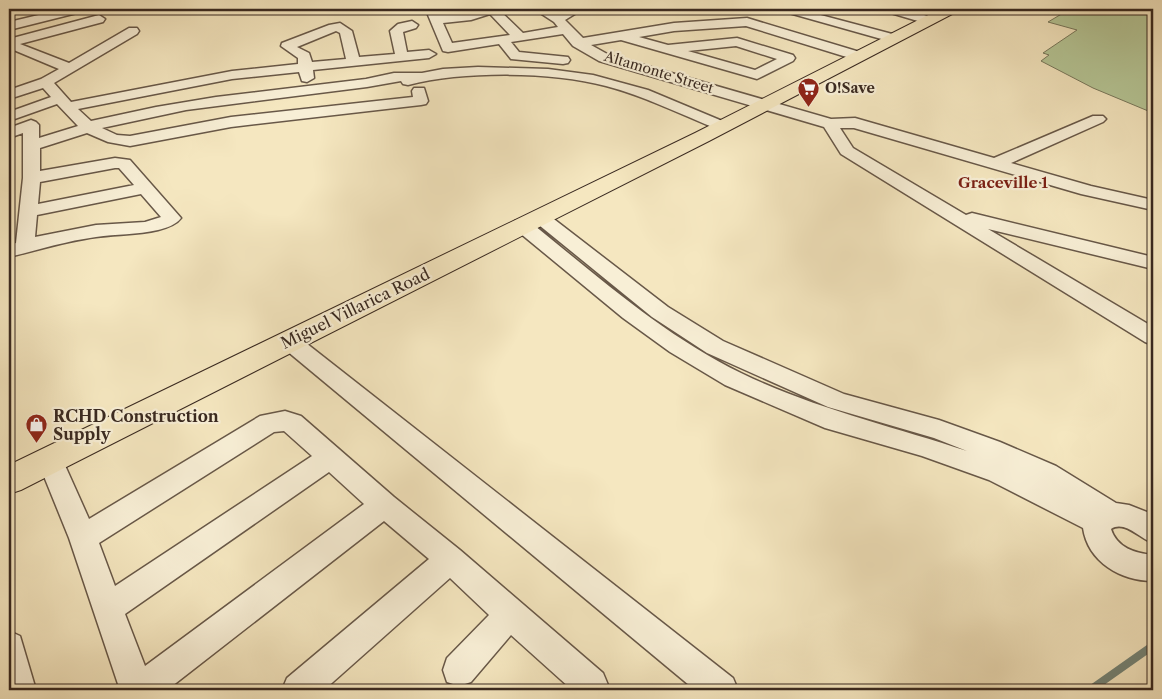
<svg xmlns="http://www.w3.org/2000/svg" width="1162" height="699" font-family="'Libre Caslon Text',serif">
  <rect width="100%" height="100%" fill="#f5e7c0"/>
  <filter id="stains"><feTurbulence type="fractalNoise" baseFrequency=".004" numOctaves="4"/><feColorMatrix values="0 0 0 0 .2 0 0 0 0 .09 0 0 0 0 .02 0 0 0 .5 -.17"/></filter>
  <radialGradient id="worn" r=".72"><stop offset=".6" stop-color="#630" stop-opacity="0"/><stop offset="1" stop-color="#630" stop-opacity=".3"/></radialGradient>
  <path fill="#b6c797" stroke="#78785c" d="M 1070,9 L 1153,9 L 1153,113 L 1093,88 L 1041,61 L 1049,55 L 1043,53 L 1077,30 L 1048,22 Z"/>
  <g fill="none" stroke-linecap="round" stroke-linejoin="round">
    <path stroke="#748477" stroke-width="8" d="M 1090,690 L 1151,647 L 1153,643"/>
    <defs>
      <g id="minor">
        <path d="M 64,9 L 79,10 L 77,13 L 9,30 L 9,22 Z"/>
        <path d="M 441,9 L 454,11 L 456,14 C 471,13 483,9 498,9 L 523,33 L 558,27 L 554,22 L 534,9 L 548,9 L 558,14 L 569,9 L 583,9 L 565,20 L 583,38 L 674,23 L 747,18 L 863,53 L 865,56 L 863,59 L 853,59 L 746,26 L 674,31 L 639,37 L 668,45 L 737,38 L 793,55 L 795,58 L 793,61 L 757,79 L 621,40 L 591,45 L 609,55 L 831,119 L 855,118 L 994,158 L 1093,116 L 1103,116 L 1106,119 L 1103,122 L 1011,163 L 1091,186 L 1153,200 L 1153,210 L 1081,194 L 854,128 L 840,128 L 853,148 L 966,215 L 972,213 L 1153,257 L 1153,269 L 988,229 L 1153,327 L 1153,345 L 1145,342 L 841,154 L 824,127 L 599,61 L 573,46 L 563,34 L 511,42 L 519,52 L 568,57 L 570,60 L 568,63 L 563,64 L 511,59 L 499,44 L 448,52 L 443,51 L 428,15 L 430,12 ZM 490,14 L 510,35 L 452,43 L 443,23 L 471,20 ZM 736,46 L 777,59 L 755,70 L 688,51 Z"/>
        <path d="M 780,9 L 798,9 L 896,35 L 898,38 L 892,42 L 782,11 Z"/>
        <path d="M 882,9 L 900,9 L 932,17 L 934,20 L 928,24 L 884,11 Z"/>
        <path d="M 99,15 L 105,19 L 103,22 L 20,44 L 69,63 L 129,28 L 137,28 L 139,31 L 137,34 L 54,83 L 71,102 L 232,71 L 298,64 L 298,58 L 281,46 L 282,43 L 329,25 L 340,23 L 352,31 L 359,57 L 395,54 L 390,31 L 398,24 L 412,21 L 418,25 L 416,28 L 403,32 L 407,52 L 429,50 L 436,54 L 429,58 L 313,70 L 314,78 L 307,82 L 302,81 L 299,72 L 232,79 L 78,109 L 91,121 L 156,107 L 216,97 L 366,79 L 394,73 L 422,73 L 443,69 L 478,67 L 548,69 L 593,75 L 648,90 L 727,123 L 730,126 L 727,129 L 717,129 C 680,114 644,96 606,86 C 550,71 464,71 408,85 L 403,84 L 401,81 L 367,87 L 186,110 L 102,128 L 117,135 L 130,136 L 231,117 L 413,97 L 412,91 L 414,88 L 424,88 L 428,101 L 426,104 L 421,105 L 231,127 L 130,146 L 108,142 L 87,133 L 40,148 L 40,171 L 115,158 L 130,160 L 181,218 C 176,225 166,228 158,230 C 137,235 116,234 96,237 C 66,241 38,250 9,257 L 9,245 L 16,243 L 23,178 L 23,133 L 9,138 L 9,128 L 31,120 L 36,122 L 39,125 L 39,138 L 78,126 L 57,104 L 9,121 L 9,112 L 51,97 L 43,88 L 9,99 L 9,90 L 41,79 L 59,69 L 9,48 L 9,39 ZM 336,31 L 340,33 L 346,59 L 312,62 L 309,53 L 297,47 ZM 115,168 L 119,168 L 134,185 L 38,204 L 40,182 ZM 141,194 L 161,217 L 145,222 L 96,225 L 35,237 L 37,215 Z"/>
        <path d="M 540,212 L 546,213 L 668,307 L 723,341 L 844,394 L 939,420 L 1000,442 L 1056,466 L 1116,503 L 1129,505 L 1152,514 L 1153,543 C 1140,539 1125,520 1111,529 C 1117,548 1135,553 1153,555 L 1153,581 C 1121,581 1088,562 1083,528 L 989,480 L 922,456 L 825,428 L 725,385 L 670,352 L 623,318 L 515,229 L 513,225 L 515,221 L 522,219 L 529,221 C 596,275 663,335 741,373 C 813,408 892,426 967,451 L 934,438 L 828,407 L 707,353 L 652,317 L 534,221 L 531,217 L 534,213 Z"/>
        <path d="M 289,333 L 297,336 L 733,678 L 738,690 L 695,690 L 281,346 L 278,341 L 281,336 Z"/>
        <path d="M 285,411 L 301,416 L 394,497 L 460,550 L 603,673 L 608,685 L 605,690 L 569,690 L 570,688 L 511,635 L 471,682 L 459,686 L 447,682 L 443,670 L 447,658 L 489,615 L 450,578 L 324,690 L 282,690 L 287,678 L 429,559 L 384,521 L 167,690 L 120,690 L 69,538 L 37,459 L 41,452 L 50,448 L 59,452 L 89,519 L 260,416 ZM 284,431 L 312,456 L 115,586 L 99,543 L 274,432 ZM 329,472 L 364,504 L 145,666 L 125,614 Z"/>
        <path d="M 9,631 L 20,636 L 36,690 L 9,690 Z"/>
      </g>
      <path id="major" d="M 940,9 L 958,9 L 956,12 L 709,141 L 21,490 L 9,494 L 9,465 L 695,133 Z"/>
    </defs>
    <use href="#minor" stroke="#685848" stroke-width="3"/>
    <use href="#major" stroke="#392920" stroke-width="2"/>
    <use href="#minor" fill="#f8efd6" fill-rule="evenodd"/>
    <use href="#major" fill="#f5e7c0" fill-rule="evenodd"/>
  </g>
  <defs>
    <symbol id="supermarket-pin" viewBox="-11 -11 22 30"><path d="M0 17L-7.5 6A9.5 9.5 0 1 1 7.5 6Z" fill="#8f2418" stroke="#f8efd6"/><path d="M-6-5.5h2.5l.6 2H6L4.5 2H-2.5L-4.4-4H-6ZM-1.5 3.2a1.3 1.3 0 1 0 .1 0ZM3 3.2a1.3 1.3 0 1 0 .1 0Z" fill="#fff"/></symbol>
    <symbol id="shop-pin" viewBox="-11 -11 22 30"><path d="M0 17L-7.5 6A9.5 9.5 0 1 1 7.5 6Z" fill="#8f2418" stroke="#f8efd6"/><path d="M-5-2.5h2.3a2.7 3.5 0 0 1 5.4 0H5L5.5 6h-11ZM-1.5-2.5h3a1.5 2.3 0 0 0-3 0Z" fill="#fff"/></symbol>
  </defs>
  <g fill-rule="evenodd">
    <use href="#supermarket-pin" x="796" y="76" width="25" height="34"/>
    <use href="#shop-pin" x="24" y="412" width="25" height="34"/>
  </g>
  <g text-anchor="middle" stroke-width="4.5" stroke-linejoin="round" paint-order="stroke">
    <g font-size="14" fill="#392920" stroke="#f8efd6">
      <text transform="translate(659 72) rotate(17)" y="5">Altamonte Street</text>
    </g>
    <g font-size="14" font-weight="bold" fill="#392920" stroke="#f8efd6" text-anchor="start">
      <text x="825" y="93">O!Save</text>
    </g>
    <g font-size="15" font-weight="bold" fill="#7a1f14" stroke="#f8efd6">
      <text x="1003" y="188">Graceville 1</text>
    </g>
    <g font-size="16" fill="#392920" stroke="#f8efd6">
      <text transform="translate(355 308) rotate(-26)" y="6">Miguel Villarica Road</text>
    </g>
    <g font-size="16" font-weight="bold" fill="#392920" stroke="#f8efd6" text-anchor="start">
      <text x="53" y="422">RCHD Construction<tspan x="53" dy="18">Supply</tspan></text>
    </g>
  </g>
  <rect width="1162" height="699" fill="none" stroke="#f5e7c0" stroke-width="30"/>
  <rect x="10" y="10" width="1142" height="679" fill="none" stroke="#392920" stroke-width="2.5"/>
  <rect x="15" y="15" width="1132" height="669" fill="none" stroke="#392920"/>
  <rect width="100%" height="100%" filter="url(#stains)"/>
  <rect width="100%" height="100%" fill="url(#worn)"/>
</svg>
